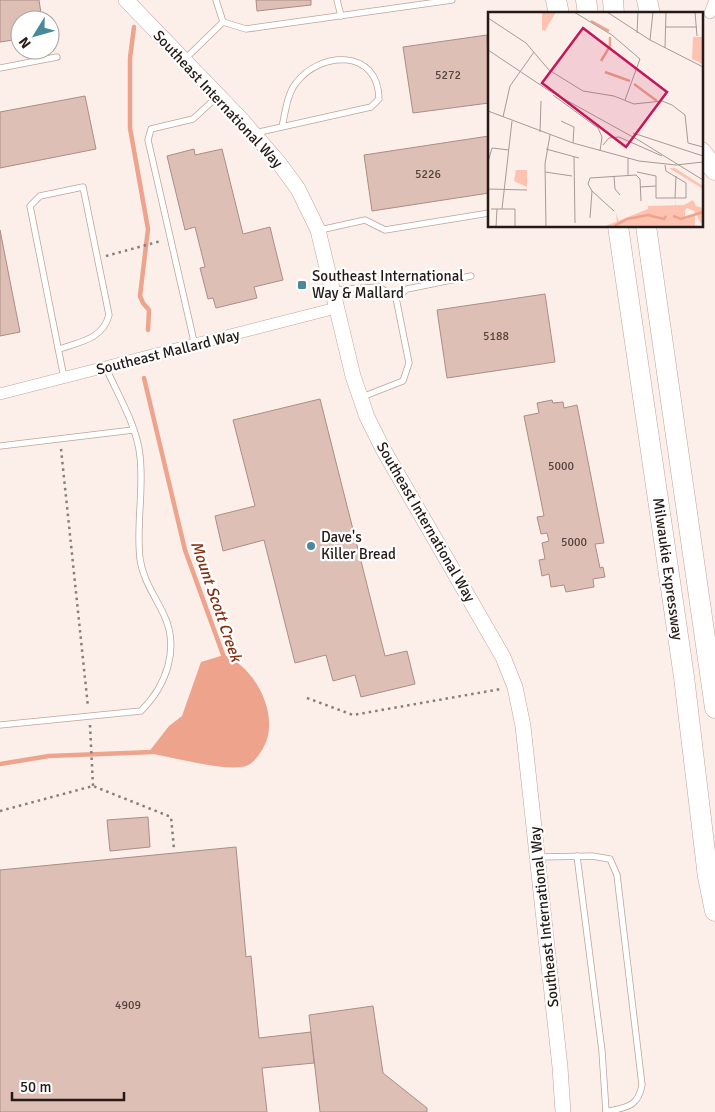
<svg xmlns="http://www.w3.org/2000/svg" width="715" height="1112" font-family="Signika,sans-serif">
  <rect width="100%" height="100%" fill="#fcefea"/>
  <path fill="#eda38c" d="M 224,655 C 257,668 282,719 262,750 C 258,756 253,764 246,766 C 224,772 173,757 148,753 L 169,726 L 182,716 L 201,662 Z"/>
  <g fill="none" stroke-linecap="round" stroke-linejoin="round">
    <g stroke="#eda38c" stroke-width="4.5">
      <path d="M 134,27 L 130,58 L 130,128 L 148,229 L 140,296 L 143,303 L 149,310 L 148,330"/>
      <path d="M 144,378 L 185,550 L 225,660"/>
      <path d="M 0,764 L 49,756 L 153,752"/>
    </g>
  </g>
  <g fill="#debfb5" stroke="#ab8d84">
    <path d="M 0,0 L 39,0 L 42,20 L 20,20 L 20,39 L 0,42 Z"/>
    <path d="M 256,0 L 311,0 L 311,5 L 257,11 Z"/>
    <path d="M 487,35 L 489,103 L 413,113 L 403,47 Z"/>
    <path d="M 85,96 L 96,149 L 0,168 L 0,112 Z"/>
    <path d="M 489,136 L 489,193 L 372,211 L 364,155 Z"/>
    <path d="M 194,149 L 195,155 L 222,149 L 243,234 L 270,227 L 283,280 L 254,287 L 257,298 L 216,308 L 213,298 L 208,299 L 200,268 L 205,267 L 195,227 L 185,230 L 167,156 Z"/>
    <path d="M 0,230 L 20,332 L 0,336 Z"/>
    <path d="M 545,294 L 555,362 L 447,378 L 437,310 Z"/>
    <path d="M 320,399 L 385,656 L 407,651 L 415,684 L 361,697 L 355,675 L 333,681 L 326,655 L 295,663 L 264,540 L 223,551 L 215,516 L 255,506 L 233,420 Z"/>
    <path d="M 552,400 L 553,403 L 563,402 L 564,408 L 577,405 L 604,543 L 595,544 L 600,568 L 603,567 L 605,577 L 593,579 L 594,587 L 566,592 L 564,585 L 551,587 L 549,574 L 542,576 L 539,560 L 545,559 L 542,543 L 549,541 L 547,533 L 541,534 L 537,517 L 544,516 L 524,416 L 539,413 L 537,403 Z"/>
    <path d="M 148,817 L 150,847 L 110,851 L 107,820 Z"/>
    <path d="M 236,847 L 246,957 L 251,956 L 259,1038 L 311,1032 L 314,1063 L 262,1068 L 267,1112 L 0,1112 L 0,870 Z"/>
    <path d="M 373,1006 L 383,1073 L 427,1108 L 427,1112 L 320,1112 L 309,1015 Z"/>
  </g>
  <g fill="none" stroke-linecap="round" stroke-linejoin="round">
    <defs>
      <g id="service">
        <path d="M 216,0 L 223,22"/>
        <path d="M 337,0 L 341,16"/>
        <path d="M 223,22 L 246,29 L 452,0"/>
        <path d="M 185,59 L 223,22"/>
        <path d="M 0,68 L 57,57"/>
        <path d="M 255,133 L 371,107 L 379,99 C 378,48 320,51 296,83 C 287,94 285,114 282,127"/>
        <path d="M 320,230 L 365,220 L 385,230 L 489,213"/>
        <path d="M 334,290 L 379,287 L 396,298 L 409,363 L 403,381 L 362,397"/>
        <path d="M 396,298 L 407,289 L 471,276"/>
        <path d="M 195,346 L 148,140 L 151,129 L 193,119 L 218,96"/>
        <path d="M 59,349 C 80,342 103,339 109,315 L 83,187 L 40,196 L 30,206 L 64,378"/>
        <path d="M 0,446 L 133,430"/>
        <path d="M 0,725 L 141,711 C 166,686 180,649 164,615 C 155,596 143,580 140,559 C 136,525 144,490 140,456 C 137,426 118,395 106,368"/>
        <path d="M 577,856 L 602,1051 L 606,1112"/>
        <path d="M 539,857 L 592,856 L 610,859 L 617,875 L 642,1085 C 638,1108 625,1107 606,1112"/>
      </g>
      <g id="minor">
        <path d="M 710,13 L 715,0"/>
        <path d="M 0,394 L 336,308"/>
      </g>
      <path id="tertiary" d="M 126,0 L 240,118 L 279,163 L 298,189 L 318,230 L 353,376 L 367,417 L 383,449 L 503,657 L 515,687 L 523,726 L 560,1067 L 563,1112"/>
      <g id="trunk">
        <path d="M 556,0 L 559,14"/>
        <path d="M 586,0 L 588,14"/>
        <path d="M 613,0 L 614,14"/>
        <path d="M 647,0 L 650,14"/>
        <path d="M 701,152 L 715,170"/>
        <path d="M 618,226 L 684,677 L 708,877 L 715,911"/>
        <path d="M 646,226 L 715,708"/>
      </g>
    </defs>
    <use href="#service" stroke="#c0a298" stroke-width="7"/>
    <use href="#minor" stroke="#c0a298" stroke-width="12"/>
    <use href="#tertiary" stroke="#c0a298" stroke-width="16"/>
    <use href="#trunk" stroke="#c0a298" stroke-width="21"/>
    <g stroke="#897d79" stroke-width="2.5" stroke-dasharray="2.5 4" stroke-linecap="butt">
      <path d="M 106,256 L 161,241"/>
      <path d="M 61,449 L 88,707"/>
      <path d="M 307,698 L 353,715 L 501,689"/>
      <path d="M 90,725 L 93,786"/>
      <path d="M 0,811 L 93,786 L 171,817 L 174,849"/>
    </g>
    <use href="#service" stroke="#fff" stroke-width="5.5"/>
    <use href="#minor" stroke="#fff" stroke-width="11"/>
    <use href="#tertiary" stroke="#fff" stroke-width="15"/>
    <use href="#trunk" stroke="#fff" stroke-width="20"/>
  </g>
  <g fill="#48899b" stroke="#fff" stroke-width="2">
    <rect x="297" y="280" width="10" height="10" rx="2.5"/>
    <circle cx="311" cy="546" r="5"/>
  </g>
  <g text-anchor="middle" stroke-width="4.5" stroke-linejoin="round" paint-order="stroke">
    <g font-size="12" fill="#53433e">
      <text x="448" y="79">5272</text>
      <text x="428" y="178">5226</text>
      <text x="496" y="340">5188</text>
      <text x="561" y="470">5000</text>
      <text x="574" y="546">5000</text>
      <text x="128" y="1009">4909</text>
    </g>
    <g font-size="15" fill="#251a17" stroke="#fff">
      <text transform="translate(218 99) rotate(47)" y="5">Southeast International Way</text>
      <text transform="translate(168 352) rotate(-14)" y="5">Southeast Mallard Way</text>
      <text transform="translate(426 522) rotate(60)" y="5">Southeast International Way</text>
      <text transform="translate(668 569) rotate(82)" y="5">Milwaukie Expressway</text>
      <text transform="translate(544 917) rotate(-96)" y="5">Southeast International Way</text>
    </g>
    <g font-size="15" fill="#251a17" stroke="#fff" text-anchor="start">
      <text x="312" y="281">Southeast International<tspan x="312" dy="17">Way &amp; Mallard</tspan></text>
      <text x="321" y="542">Dave's<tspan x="321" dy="17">Killer Bread</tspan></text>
    </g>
    <g font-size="16" font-style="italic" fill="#842f10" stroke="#fff">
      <text transform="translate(217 601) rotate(71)" y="6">Mount Scott Creek</text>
    </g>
  </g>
  <g transform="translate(488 12)">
    <rect width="215" height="215" fill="#fcefea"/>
    <path d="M 54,0 L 68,0 L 57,19 L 54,18 ZM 205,25 L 215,25 L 215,52 L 204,47 ZM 181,156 L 187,156 L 215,174 L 215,177 ZM 205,188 L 208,194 L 215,196 L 215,215 L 206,199 L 199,196 L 193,206 L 115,215 L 160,197 L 160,194 L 196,193 Z" fill="#fec3b0"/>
    <path d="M 28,158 L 39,158 L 39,175 L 26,169 Z" fill="#fec3b0"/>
    <path d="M 187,187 L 188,198 L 197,198 L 197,204 L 207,203 L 207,215 L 125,215 L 129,211 L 128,201 L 131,210 L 160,203 L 176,207 L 176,198 L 187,198 Z" fill="#fec3b0"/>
    <path fill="none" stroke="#eda38c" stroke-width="2.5" d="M 103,9 L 121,19M 113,49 L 122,34 L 122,25M 117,60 L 142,69M 146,72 L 169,89M 185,204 L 193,207 L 215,200M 125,215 L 139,207 L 160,203 L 176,207 L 178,204"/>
    <path fill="none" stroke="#a69a96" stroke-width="1" d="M 86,0 L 124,23 L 152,47 L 137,88M 119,0 L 162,28 L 215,55M 207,0 L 209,24M 0,6 L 38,31 L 61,58 L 95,79 L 126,84 L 146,92 L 174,89 L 184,93 L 197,103 L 200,131 L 215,135M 178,15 L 209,15M 149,21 L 150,0M 162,28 L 165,0M 177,36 L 178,0M 0,38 L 60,78 L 152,129 L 215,168M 65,83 L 110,116 L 114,125 L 112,139M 0,99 L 85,131 L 151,149 L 188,153 L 215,150M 15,105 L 22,74 L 46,40M 73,109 L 86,115 L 85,131M 52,120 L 53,89M 145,121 L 215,144M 115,133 L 121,126 L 131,125 L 174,144M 58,137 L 91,146M 86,145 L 87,211M 140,146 L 140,163M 0,150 L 4,136 L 21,138M 57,160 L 84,164M 149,160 L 168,164 L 168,186 L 198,186 L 198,171 L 178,159 L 177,153M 126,164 L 127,177 L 132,183M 152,175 L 168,174M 0,177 L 39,178M 187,186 L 188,164M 3,197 L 27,197 L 27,215M 14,197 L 24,109M 126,199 L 104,179 L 100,172 L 102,166 L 148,163 L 152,167 L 153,189M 102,206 L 104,179M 8,215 L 9,197M 58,215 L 57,152 L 62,123"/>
    <path fill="#c2185b" fill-opacity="0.15" stroke="#c2185b" stroke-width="2.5" d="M 95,16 L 179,80 L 138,135 L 54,71 Z"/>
    <rect width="215" height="215" fill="none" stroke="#251a17" stroke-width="2.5"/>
  </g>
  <g transform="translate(35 35) rotate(233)"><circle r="24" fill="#ffffff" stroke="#a8a3a2"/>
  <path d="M0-4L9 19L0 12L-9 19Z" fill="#48899b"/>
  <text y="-8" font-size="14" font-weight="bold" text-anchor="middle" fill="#251a17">N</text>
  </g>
  <path d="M12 1092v8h112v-8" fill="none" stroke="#251a17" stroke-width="2.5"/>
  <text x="20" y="1092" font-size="15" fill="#251a17" stroke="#ffffff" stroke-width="4" paint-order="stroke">50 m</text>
</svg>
